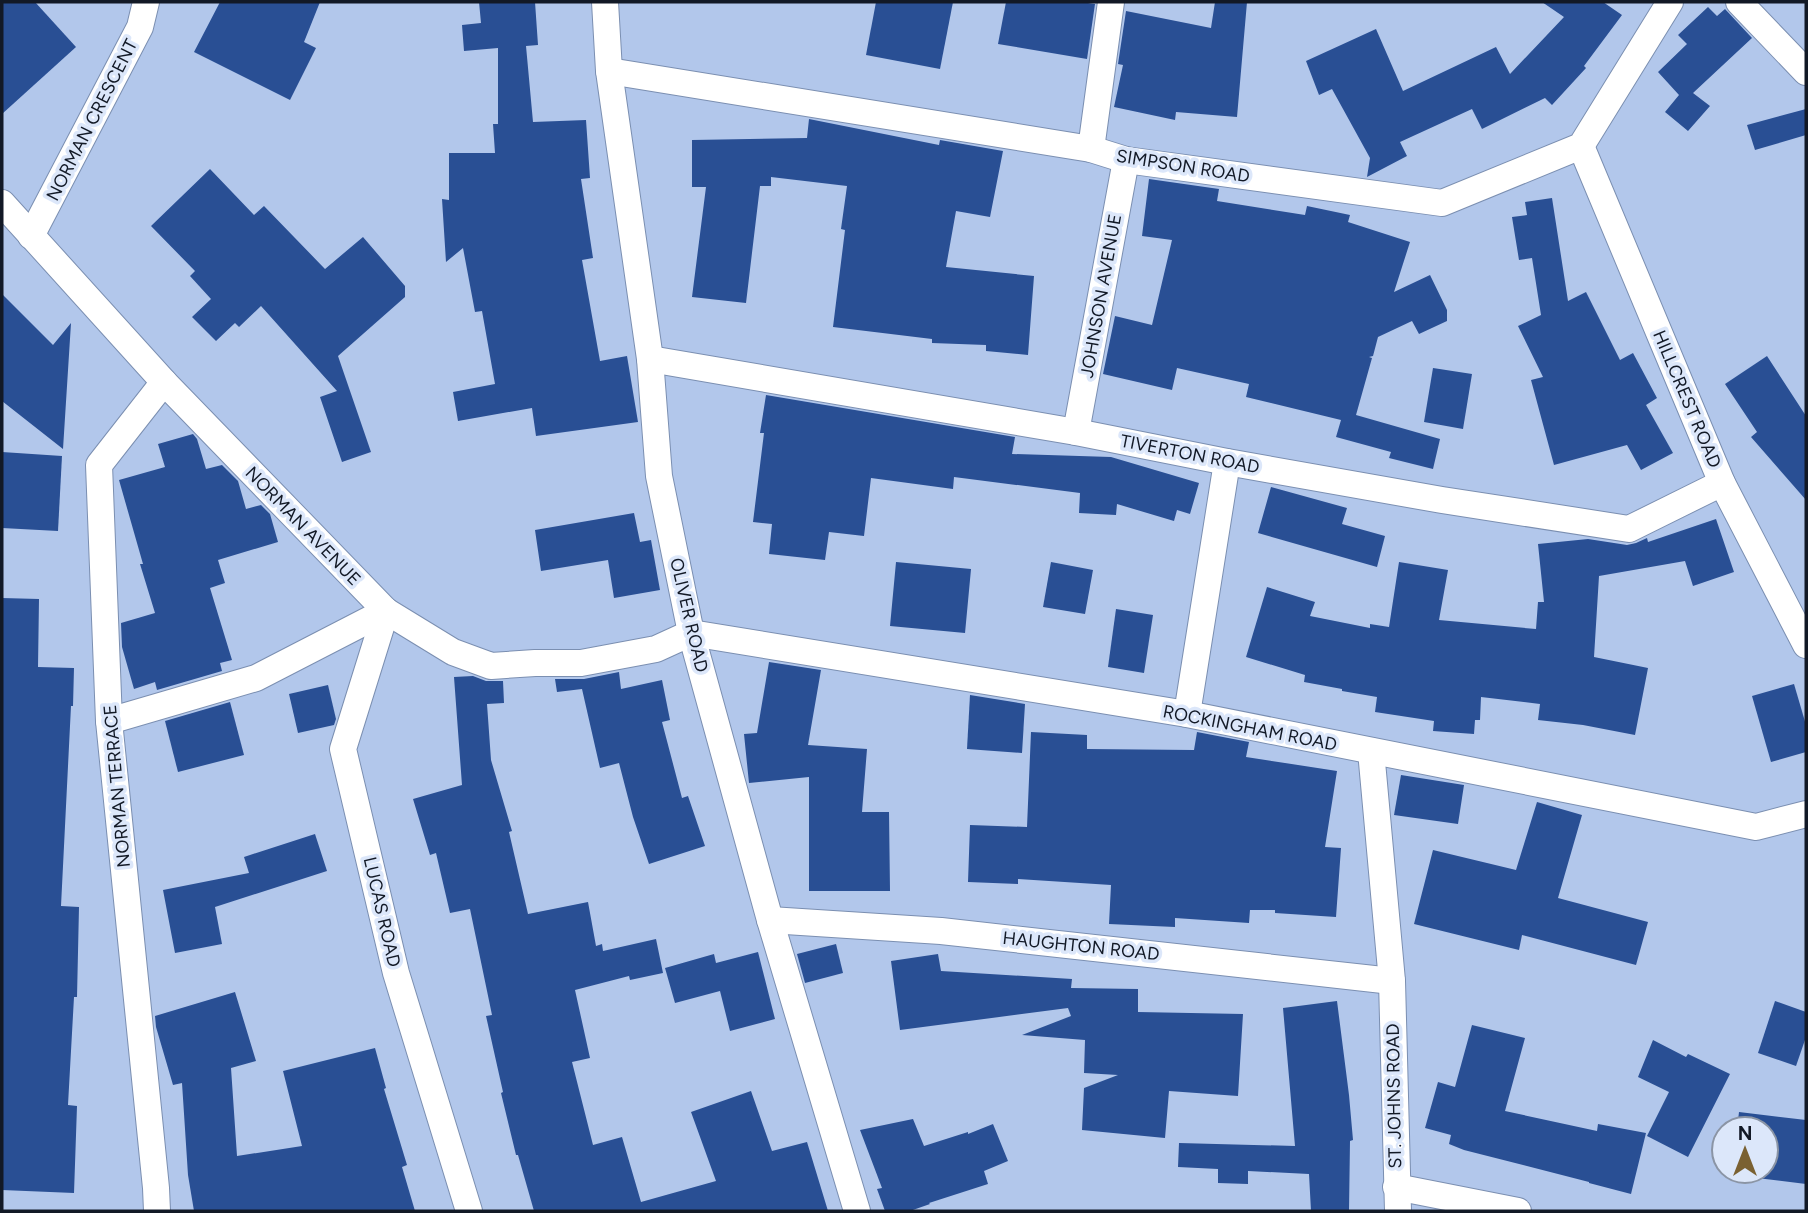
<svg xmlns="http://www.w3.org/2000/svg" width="1808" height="1213" font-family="Figtree,sans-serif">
  <rect width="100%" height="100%" fill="#b2c7eb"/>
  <g fill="#294f94">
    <path d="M 2,2 L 35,2 L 76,47 L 2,114 Z"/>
    <path d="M 220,2 L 320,2 L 304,42 L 316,48 L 290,100 L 194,52 Z"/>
    <path d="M 479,2 L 535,2 L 538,45 L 526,46 L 533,122 L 586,120 L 590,178 L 581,179 L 593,258 L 582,260 L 600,361 L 627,356 L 638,422 L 536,436 L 532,408 L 458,421 L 453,392 L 495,384 L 482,311 L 475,312 L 463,248 L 446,262 L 442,199 L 449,200 L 449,153 L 495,153 L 493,124 L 498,124 L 498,48 L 464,51 L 462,25 L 481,23 Z"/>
    <path d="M 876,2 L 953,2 L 940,69 L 866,55 Z"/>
    <path d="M 1006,2 L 1081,2 L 1095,4 L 1087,59 L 998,44 Z"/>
    <path d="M 1215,2 L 1247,2 L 1237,117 L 1176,112 L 1175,120 L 1114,107 L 1123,65 L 1118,64 L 1126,11 L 1211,28 Z"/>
    <path d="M 1542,2 L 1603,2 L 1622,15 L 1584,66 L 1586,68 L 1552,105 L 1545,98 L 1482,129 L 1472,109 L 1400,142 L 1407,156 L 1367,177 L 1370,158 L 1332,89 L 1319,95 L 1306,61 L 1376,29 L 1403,91 L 1496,47 L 1510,74 L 1564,17 Z"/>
    <path d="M 1708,7 L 1717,16 L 1725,9 L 1752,38 L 1693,93 L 1710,106 L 1688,131 L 1665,112 L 1679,95 L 1658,72 L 1687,44 L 1678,35 Z"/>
    <path d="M 1806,109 L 1806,135 L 1755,150 L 1747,125 Z"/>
    <path d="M 809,119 L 939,145 L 940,140 L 1003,151 L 990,217 L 956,211 L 946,267 L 1034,276 L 1028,355 L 986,351 L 986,345 L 932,343 L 932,339 L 833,327 L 845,230 L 841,229 L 847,186 L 771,177 L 771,186 L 760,186 L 746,303 L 692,297 L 706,187 L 692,187 L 692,140 L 807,138 Z"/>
    <path d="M 210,169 L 254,215 L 264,206 L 325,269 L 363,237 L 405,286 L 405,297 L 338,356 L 371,452 L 342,462 L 320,397 L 337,391 L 261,306 L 239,327 L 235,323 L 216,341 L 192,317 L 211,299 L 190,276 L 195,271 L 151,226 Z"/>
    <path d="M 1149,179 L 1219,189 L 1217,201 L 1305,215 L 1307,206 L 1350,215 L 1348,222 L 1410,242 L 1394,292 L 1430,275 L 1447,310 L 1447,321 L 1419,334 L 1412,321 L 1378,337 L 1373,356 L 1369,357 L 1372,358 L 1356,415 L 1440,439 L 1433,469 L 1389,458 L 1391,452 L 1336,437 L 1341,420 L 1246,397 L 1249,384 L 1177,368 L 1172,390 L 1103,374 L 1115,316 L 1152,325 L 1172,240 L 1142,236 Z"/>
    <path d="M 1552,198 L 1568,301 L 1586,292 L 1620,360 L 1633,353 L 1657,398 L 1646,405 L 1673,453 L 1641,470 L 1627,445 L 1554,465 L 1531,380 L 1543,377 L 1518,326 L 1541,315 L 1532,258 L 1519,260 L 1512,217 L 1527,215 L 1525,202 Z"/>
    <path d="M 2,294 L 53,345 L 71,323 L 63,449 L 2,401 Z"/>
    <path d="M 1767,356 L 1806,416 L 1806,500 L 1751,437 L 1757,432 L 1725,384 Z"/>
    <path d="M 1433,368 L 1472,374 L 1463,429 L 1424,422 Z"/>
    <path d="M 766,395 L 1015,437 L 1012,454 L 1111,457 L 1199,483 L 1190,514 L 1177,510 L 1174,521 L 1117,504 L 1116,515 L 1079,513 L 1080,493 L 954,477 L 953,489 L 871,478 L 864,536 L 829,532 L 825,560 L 769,554 L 772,524 L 753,522 L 764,433 L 760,433 Z"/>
    <path d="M 193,434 L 197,439 L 206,469 L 222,465 L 238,481 L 246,509 L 261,505 L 270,514 L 278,542 L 218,560 L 225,583 L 210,588 L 232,660 L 220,663 L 222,671 L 157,690 L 155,682 L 134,689 L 122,647 L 121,623 L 155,613 L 140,564 L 143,564 L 119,480 L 165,467 L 158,444 Z"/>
    <path d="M 2,452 L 62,456 L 58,531 L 2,528 Z"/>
    <path d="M 1271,487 L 1347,508 L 1342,524 L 1385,536 L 1377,567 L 1258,533 Z"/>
    <path d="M 634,513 L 640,542 L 651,540 L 660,590 L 614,598 L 608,560 L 541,571 L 535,530 Z"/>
    <path d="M 1716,519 L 1734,572 L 1693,586 L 1685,561 L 1599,576 L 1594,657 L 1648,668 L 1635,735 L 1583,725 L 1538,720 L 1540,704 L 1481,697 L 1480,720 L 1475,720 L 1474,734 L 1433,731 L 1434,721 L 1375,712 L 1377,697 L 1342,691 L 1342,689 L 1304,682 L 1305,675 L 1246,657 L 1267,587 L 1315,602 L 1310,616 L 1370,628 L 1370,624 L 1389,627 L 1399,562 L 1448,570 L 1439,620 L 1536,629 L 1538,602 L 1544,602 L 1538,544 L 1588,539 L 1627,545 L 1636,543 L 1647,538 L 1648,542 Z"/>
    <path d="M 896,562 L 971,569 L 965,633 L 890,626 Z"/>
    <path d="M 1051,562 L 1093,570 L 1085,614 L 1043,607 Z"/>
    <path d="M 2,598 L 39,599 L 38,667 L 74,668 L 73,706 L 71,706 L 61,906 L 79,907 L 77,997 L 74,997 L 68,1105 L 77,1106 L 74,1193 L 2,1190 Z"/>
    <path d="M 1116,609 L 1153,615 L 1144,673 L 1108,667 Z"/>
    <path d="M 769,662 L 821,670 L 808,745 L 867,749 L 862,812 L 889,812 L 890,891 L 809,891 L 809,777 L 749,783 L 744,734 L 757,733 Z"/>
    <path d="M 619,672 L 621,689 L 662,680 L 670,720 L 662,722 L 682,798 L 688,796 L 705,846 L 649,864 L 633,817 L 619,763 L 600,768 L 582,689 L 557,692 L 555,679 L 584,679 Z"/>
    <path d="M 473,676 L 486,681 L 503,681 L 504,703 L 487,704 L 491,760 L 512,831 L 509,832 L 528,914 L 588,902 L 596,946 L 602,944 L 603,951 L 656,939 L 663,973 L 630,980 L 629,976 L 575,990 L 590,1058 L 572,1062 L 593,1145 L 622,1137 L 641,1202 L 716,1181 L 691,1112 L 751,1091 L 772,1151 L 807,1142 L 828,1211 L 534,1211 L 518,1155 L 516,1155 L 501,1093 L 503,1092 L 486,1016 L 492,1015 L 470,909 L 450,913 L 436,853 L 430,855 L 413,799 L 462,785 L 454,677 Z"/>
    <path d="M 1794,684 L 1806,725 L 1806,752 L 1771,762 L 1752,696 Z"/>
    <path d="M 328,685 L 336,719 L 334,725 L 298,733 L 289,694 Z"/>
    <path d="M 970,695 L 1025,704 L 1022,753 L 967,749 Z"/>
    <path d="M 230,702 L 244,755 L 178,772 L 165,721 Z"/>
    <path d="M 1031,732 L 1087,735 L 1087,749 L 1194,750 L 1197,732 L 1249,742 L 1246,757 L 1337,771 L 1325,847 L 1341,848 L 1336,917 L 1275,913 L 1275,910 L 1250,910 L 1249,923 L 1175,918 L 1175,927 L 1109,924 L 1111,885 L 1018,879 L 1018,884 L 968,882 L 970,825 L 1027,827 Z"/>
    <path d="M 1401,775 L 1464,785 L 1458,824 L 1394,815 Z"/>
    <path d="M 1537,802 L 1582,815 L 1558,898 L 1648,922 L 1636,965 L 1522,935 L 1519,950 L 1414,924 L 1433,850 L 1516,870 Z"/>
    <path d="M 315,834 L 327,871 L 215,907 L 222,944 L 175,953 L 163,890 L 249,873 L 244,857 Z"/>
    <path d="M 836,944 L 843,973 L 805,983 L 797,954 Z"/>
    <path d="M 758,952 L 775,1019 L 730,1031 L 720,991 L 675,1003 L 665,968 L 714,954 L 716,963 Z"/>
    <path d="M 938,954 L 941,971 L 1072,979 L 1071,988 L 1138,989 L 1138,1012 L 1243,1014 L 1238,1096 L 1169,1091 L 1165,1138 L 1082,1130 L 1084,1088 L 1118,1075 L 1084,1073 L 1085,1040 L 1022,1035 L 1071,1016 L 1068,1008 L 900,1030 L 891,961 Z"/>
    <path d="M 235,992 L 256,1061 L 231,1068 L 237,1156 L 302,1146 L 283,1071 L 375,1048 L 386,1088 L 384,1089 L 407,1165 L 402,1167 L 415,1211 L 194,1211 L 188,1175 L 182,1083 L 173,1085 L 156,1027 L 155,1016 Z"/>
    <path d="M 1337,1001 L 1349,1095 L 1353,1140 L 1350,1141 L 1349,1211 L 1311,1211 L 1309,1174 L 1248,1171 L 1248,1184 L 1218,1183 L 1218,1169 L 1178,1167 L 1179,1143 L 1295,1146 L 1283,1008 Z"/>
    <path d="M 1775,1001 L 1806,1012 L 1806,1037 L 1796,1066 L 1758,1053 Z"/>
    <path d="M 1472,1025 L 1525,1038 L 1505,1111 L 1597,1131 L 1598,1124 L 1646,1133 L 1631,1194 L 1589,1183 L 1589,1182 L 1464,1150 L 1449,1144 L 1451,1135 L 1425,1128 L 1438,1082 L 1455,1087 Z"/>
    <path d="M 1653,1040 L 1686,1057 L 1688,1054 L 1730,1074 L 1688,1157 L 1647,1136 L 1669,1092 L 1638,1077 Z"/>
    <path d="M 1739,1112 L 1806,1120 L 1806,1184 L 1732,1175 L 1732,1171 L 1766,1171 L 1766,1129 L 1737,1129 Z"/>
    <path d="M 913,1119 L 924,1146 L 968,1132 L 968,1134 L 993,1124 L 1008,1161 L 984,1171 L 988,1184 L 929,1203 L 930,1204 L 910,1211 L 885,1211 L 877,1189 L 882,1188 L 860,1130 Z"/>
  </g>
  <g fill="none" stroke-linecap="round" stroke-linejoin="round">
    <defs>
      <g id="minor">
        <path d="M 605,2 L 609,71 L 650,359 L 659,476 L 691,633 L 770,920 L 857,1211"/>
        <path d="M 1739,2 L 1806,72"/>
        <path d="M 609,71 L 1091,149 L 1126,160 L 1442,203 L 1581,146 L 1670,2"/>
        <path d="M 1581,146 L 1722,483 L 1806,645"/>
        <path d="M 1091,149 L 1111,2"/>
        <path d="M 2,203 L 164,382 L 386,611 L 453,652 L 491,666 L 535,663 L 581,663 L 656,649 L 691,633 L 1187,714 L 1756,827 L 1806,814"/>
        <path d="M 31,236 L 140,27 L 146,2"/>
        <path d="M 650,359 L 1076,432 L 1227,462 L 1442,500 L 1629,529 L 1722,483"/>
        <path d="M 1076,432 L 1126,160"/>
        <path d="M 386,611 L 343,749 L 396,973 L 469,1211"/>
        <path d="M 1187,714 L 1227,462"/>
        <path d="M 109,721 L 256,678 L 386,611"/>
        <path d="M 1371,751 L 1392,981 L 1398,1211"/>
        <path d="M 770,920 L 941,931 L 1392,981"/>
        <path d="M 1396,1187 L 1518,1211"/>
        <path d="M 157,1211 L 156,1188 L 109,721 L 99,465 L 164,382"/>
      </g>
    </defs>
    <use href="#minor" stroke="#7b8fb1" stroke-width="28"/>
    <use href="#minor" stroke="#fff" stroke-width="26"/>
  </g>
  <g text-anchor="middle" stroke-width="7" stroke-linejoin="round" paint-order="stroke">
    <g font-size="18" fill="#121926" stroke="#dce7fa">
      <text transform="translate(92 120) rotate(-63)" y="6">NORMAN CRESCENT</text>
      <text transform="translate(1183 166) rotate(9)" y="6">SIMPSON ROAD</text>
      <text transform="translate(1101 296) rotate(-80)" y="6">JOHNSON AVENUE</text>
      <text transform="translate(1687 399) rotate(67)" y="6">HILLCREST ROAD</text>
      <text transform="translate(1190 454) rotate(11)" y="6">TIVERTON ROAD</text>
      <text transform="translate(303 526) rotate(46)" y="6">NORMAN AVENUE</text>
      <text transform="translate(689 615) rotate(77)" y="6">OLIVER ROAD</text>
      <text transform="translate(1250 728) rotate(11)" y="6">ROCKINGHAM ROAD</text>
      <text transform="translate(117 786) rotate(-95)" y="6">NORMAN TERRACE</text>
      <text transform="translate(382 912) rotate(77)" y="6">LUCAS ROAD</text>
      <text transform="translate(1081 946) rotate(6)" y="6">HAUGHTON ROAD</text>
      <text transform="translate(1394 1096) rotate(-91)" y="6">ST. JOHNS ROAD</text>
    </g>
  </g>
  <rect width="1808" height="1213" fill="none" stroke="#121926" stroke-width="7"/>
  <g transform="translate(1745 1150)"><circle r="33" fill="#dce7fa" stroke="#8b95a5" stroke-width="2"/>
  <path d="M0-5L12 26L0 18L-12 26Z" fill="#7a6132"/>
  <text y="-10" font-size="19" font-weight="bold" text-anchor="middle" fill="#121926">N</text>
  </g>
</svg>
